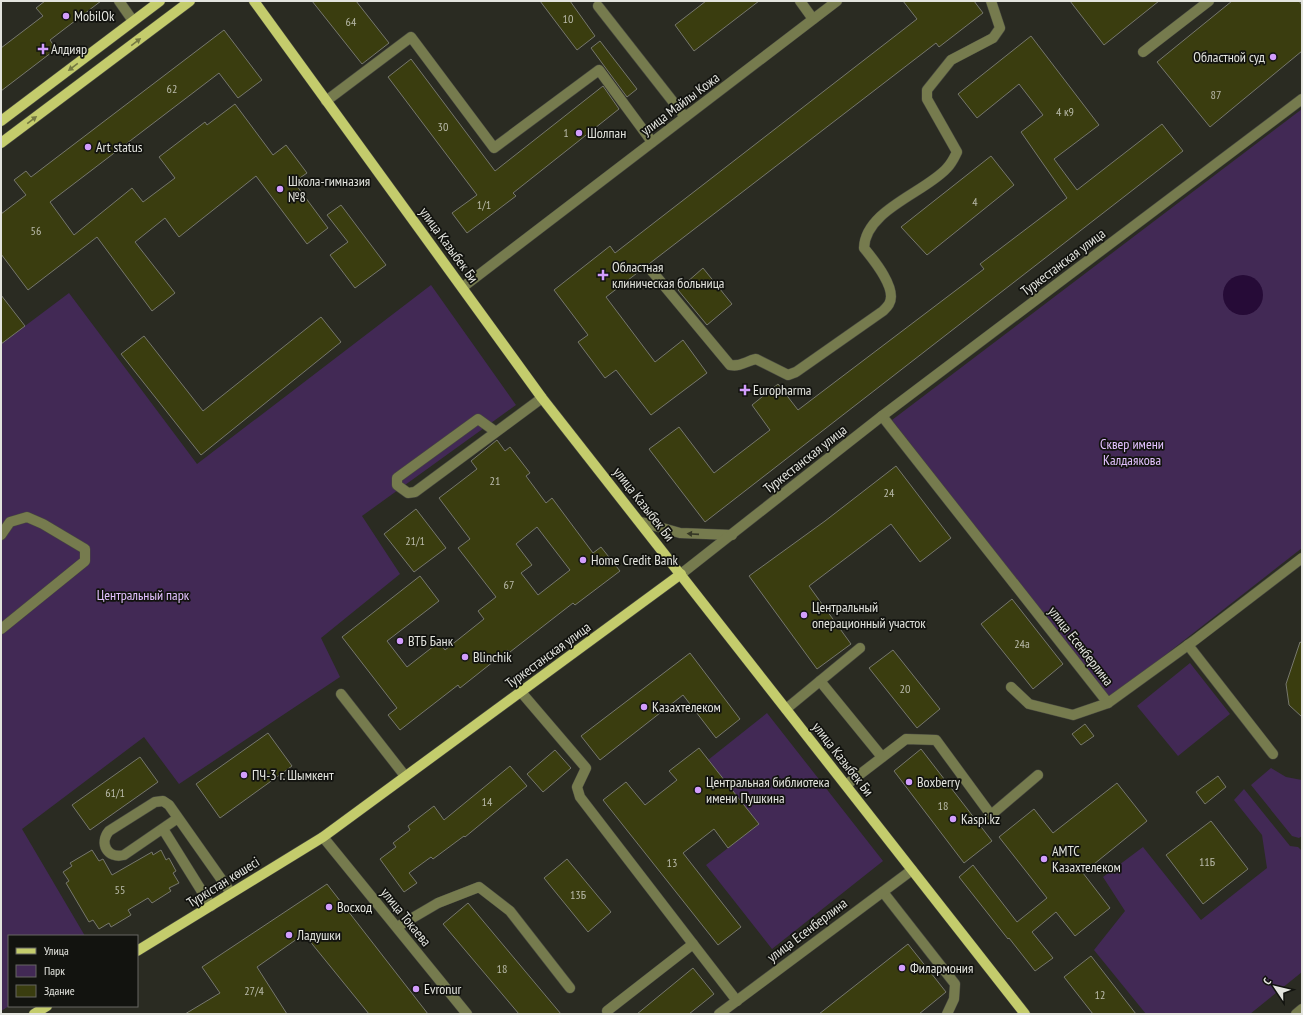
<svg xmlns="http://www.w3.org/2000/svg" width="1303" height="1015" font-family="'PT Sans Narrow',sans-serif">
  <rect width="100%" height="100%" fill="#2a2b22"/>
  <g fill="#422955">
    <path d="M 1302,109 L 1302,548 L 1109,699 L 892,420 Z"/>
    <path d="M 431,285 L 516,405 L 362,516 L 400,574 L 321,638 L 340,677 L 179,784 L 144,737 L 22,829 L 85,936 L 9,936 L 9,1006 L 1,1011 L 1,344 L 69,293 L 197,464 Z"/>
    <path d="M 1190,663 L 1230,714 L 1178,756 L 1137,706 Z"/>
    <path d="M 767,713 L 883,861 L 772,949 L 706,865 L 759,824 L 708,760 Z"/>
    <path d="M 1271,768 L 1286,777 L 1302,780 L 1302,836 L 1299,838 L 1292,836 L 1251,785 Z"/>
    <path d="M 1244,789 L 1290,846 L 1298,847 L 1302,851 L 1302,972 L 1250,1014 L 1146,1014 L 1094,950 L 1125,911 L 1103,877 L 1143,847 L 1201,920 L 1267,868 L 1262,835 L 1234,800 Z"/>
  </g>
  <circle fill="#260b37" cx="1243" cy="295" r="20"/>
  <g fill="#3a3d0f" stroke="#76776d" fill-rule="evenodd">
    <path d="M 45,1 L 101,1 L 50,40 L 56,49 L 1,91 L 1,48 L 43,16 L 36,8 Z"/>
    <path d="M 312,1 L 356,1 L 389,43 L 362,64 Z"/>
    <path d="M 540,1 L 570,1 L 595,36 L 577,50 Z"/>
    <path d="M 706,1 L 759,1 L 694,51 L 675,25 Z"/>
    <path d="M 903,1 L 974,1 L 983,13 L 939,47 L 936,43 L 606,297 L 655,362 L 683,340 L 707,373 L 651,415 L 616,370 L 605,378 L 578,342 L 588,335 L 554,290 L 610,246 L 615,253 L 917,19 Z"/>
    <path d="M 1070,1 L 1159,1 L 1104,45 Z"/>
    <path d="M 1232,1 L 1299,1 L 1302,5 L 1302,51 L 1210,127 L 1157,62 Z"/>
    <path d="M 224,30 L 262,80 L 238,98 L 219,73 L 50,202 L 74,235 L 132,188 L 143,202 L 175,178 L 159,157 L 205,122 L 207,125 L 235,104 L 273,155 L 286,145 L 307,173 L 294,182 L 328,228 L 307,244 L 256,176 L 179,237 L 165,218 L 135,242 L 175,293 L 152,311 L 97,237 L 28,290 L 1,254 L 1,214 L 26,195 L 14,180 L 26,171 L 31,177 Z"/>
    <path d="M 1031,36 L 1099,125 L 1054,159 L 1077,190 L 1162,124 L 1183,151 L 705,522 L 649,449 L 679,427 L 714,473 L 770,430 L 752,405 L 778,384 L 798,410 L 984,269 L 980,264 L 1067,198 L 1021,132 L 1043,115 L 1019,84 L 977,118 L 958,94 Z"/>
    <path d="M 600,41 L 637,89 L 627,97 L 591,48 Z"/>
    <path d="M 411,59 L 495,171 L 603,86 L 619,109 L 513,193 L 516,196 L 467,233 L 452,213 L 477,195 L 388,77 Z"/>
    <path d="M 991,156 L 1014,185 L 927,255 L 901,227 Z"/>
    <path d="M 341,205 L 386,265 L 355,288 L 330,255 L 348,242 L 327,215 Z"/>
    <path d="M 703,268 L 732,304 L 707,325 L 678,290 Z"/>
    <path d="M 1,295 L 25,326 L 1,344 Z"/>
    <path d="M 321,317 L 341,342 L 201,455 L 121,354 L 144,336 L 203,411 Z"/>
    <path d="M 497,440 L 505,451 L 510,447 L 530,473 L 526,476 L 546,503 L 552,498 L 593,553 L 601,547 L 620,571 L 575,605 L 573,603 L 510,652 L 508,650 L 460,688 L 458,685 L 400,730 L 388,715 L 397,708 L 342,637 L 420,576 L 439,601 L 387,641 L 407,667 L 439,642 L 445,650 L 484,619 L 478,611 L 496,597 L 458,548 L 470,539 L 439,498 L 477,469 L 471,461 ZM 537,527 L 570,570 L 538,595 L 521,573 L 532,565 L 516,544 Z"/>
    <path d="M 896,466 L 951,538 L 920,562 L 891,524 L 809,586 L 851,644 L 817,669 L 749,576 L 825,521 Z"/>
    <path d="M 416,509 L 446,548 L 414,572 L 384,534 Z"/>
    <path d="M 1012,599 L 1063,664 L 1033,689 L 981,624 Z"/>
    <path d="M 1300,642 L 1302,643 L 1302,717 L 1289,705 L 1286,684 Z"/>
    <path d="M 893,650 L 940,709 L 917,728 L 869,668 Z"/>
    <path d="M 690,653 L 740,719 L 716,738 L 683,695 L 600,760 L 581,736 Z"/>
    <path d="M 1085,724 L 1094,736 L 1081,745 L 1072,734 Z"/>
    <path d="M 268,733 L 292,766 L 220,818 L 196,784 Z"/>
    <path d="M 699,748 L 759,824 L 728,848 L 714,829 L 683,853 L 741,927 L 718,945 L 603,800 L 626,782 L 645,805 L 677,780 L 669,771 Z"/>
    <path d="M 921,749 L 992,841 L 964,863 L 894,771 Z"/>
    <path d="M 555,750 L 571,768 L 543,792 L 527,774 Z"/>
    <path d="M 140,757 L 158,782 L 90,830 L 72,805 Z"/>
    <path d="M 510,766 L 527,786 L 465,837 L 464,836 L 433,859 L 431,857 L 409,873 L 417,883 L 404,892 L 380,859 L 396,847 L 393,843 L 410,830 L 408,826 L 434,806 L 444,820 Z"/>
    <path d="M 1218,776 L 1226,787 L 1205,804 L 1196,792 Z"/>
    <path d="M 1117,783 L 1147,821 L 1083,873 L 1110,908 L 1075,936 L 1056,912 L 1032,932 L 1053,958 L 1035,971 L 1009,938 L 1008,939 L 959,877 L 973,865 L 1017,922 L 1047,898 L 999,837 L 1034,809 L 1053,833 Z"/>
    <path d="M 1211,821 L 1248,869 L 1203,904 L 1166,855 Z"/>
    <path d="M 92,850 L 99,861 L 103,859 L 112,875 L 152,852 L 153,855 L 161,850 L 166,860 L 169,858 L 176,871 L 173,873 L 179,883 L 169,888 L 171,891 L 152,903 L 148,898 L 128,910 L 131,915 L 111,927 L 109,923 L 99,929 L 93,920 L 89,922 L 66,883 L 69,881 L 63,872 L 72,866 L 70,863 Z"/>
    <path d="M 567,859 L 611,912 L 588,932 L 544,878 Z"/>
    <path d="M 327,884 L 428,1014 L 369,1014 L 304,934 L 257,967 L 287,1014 L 185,1014 L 220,993 L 202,967 Z"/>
    <path d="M 468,903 L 561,1014 L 519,1014 L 443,924 Z"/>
    <path d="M 908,944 L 946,992 L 919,1014 L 819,1014 Z"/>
    <path d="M 1091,956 L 1136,1014 L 1093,1014 L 1064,977 Z"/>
    <path d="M 693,968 L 714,994 L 689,1014 L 637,1014 Z"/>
  </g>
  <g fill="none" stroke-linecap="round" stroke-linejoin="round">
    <defs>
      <g id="minor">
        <path d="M 119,1 L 133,21"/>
        <path d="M 800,1 L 813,19"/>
        <path d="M 598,6 L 685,117"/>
        <path d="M 1143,52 L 1209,1"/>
        <path d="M 326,101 L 411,37 L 494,148 L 599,70 L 652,142"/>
        <path d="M 651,270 L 730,365 C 741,367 746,361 756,359 L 788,375 L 796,372 L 883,311 C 885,309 888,306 889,304 C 898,289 873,259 864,248 C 865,210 926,192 947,168 C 952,163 954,158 957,152 L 927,99 L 927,90 L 951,60 L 993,38 L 1000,28 L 991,1"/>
        <path d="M 463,287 L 837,1"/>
        <path d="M 882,416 L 1108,703 L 1195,640 L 1302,558"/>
        <path d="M 496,432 L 478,419 L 401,475 L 397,478 L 397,485 L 408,493 L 415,492 L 542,398"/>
        <path d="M 641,522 L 680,533 L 732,535"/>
        <path d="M 1,535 L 10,522 L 27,517 L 43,524 L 85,549 L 85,561 L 1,629"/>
        <path d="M 681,574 L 882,416 L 1302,99"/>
        <path d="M 1188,645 L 1273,754"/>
        <path d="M 820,681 L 882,757"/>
        <path d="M 1011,687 L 1029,704 L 1073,715 L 1108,703"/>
        <path d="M 521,692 L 586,768 L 577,787 L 580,797 L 693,944"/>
        <path d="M 341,694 L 405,776"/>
        <path d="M 786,709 L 860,648"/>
        <path d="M 846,785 L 906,739 L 936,740 L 991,815 L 1038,775"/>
        <path d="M 178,818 L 124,855 C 107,859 99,843 109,831 L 155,802 L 163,801 L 169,805 L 231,893"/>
        <path d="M 163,829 L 211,906"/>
        <path d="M 323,837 L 467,1014"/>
        <path d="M 883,892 L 955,984 L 954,999 L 947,1014"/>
        <path d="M 397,927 L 438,903 L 479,887 L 510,911 L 570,988"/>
        <path d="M 607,1011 L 693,944 L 737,1001"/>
        <path d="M 719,1014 L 912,870"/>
        <path d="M 1296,1014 L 1302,1009"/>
      </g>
      <g id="major">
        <path d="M 254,1 L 542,398 L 1025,1014"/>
        <path d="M 1,121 L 160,1"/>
        <path d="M 1,143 L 190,1"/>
        <path d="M 137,951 L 323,837 L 681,574"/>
        <path d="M 34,1014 L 47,1006"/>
      </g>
    </defs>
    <use href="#minor" stroke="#484940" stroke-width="11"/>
    <use href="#major" stroke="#484940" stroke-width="11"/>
    <use href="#minor" stroke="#767b4e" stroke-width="10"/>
    <use href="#major" stroke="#c4cc6c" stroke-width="10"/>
  </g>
  <defs><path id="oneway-solid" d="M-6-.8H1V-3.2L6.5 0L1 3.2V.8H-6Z"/></defs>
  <g fill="#747942">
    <use href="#oneway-solid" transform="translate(136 42) rotate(-37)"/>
    <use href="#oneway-solid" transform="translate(73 67) rotate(143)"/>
    <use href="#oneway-solid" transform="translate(32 120) rotate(-37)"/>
  </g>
  <use fill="#353725" href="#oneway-solid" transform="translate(693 534) rotate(-176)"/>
  <g fill="#d29dfd" stroke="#12130f" stroke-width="1.5">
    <circle cx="66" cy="16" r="4"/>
    <path d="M41 43h4v4h4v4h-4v4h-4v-4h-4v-4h4z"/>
    <circle cx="1273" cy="57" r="4"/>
    <circle cx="579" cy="133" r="4"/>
    <circle cx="88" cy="147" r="4"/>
    <circle cx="280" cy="189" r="4"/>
    <path d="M601 269h4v4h4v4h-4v4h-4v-4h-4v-4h4z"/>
    <path d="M743 384h4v4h4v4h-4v4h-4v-4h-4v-4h4z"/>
    <circle cx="583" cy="560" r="4"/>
    <circle cx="804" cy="615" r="4"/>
    <circle cx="400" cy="641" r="4"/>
    <circle cx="465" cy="657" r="4"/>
    <circle cx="644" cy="707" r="4"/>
    <circle cx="244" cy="775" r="4"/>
    <circle cx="909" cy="782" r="4"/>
    <circle cx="698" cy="790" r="4"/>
    <circle cx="953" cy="819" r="4"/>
    <circle cx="1044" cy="859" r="4"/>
    <circle cx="329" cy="907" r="4"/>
    <circle cx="289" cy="935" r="4"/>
    <circle cx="902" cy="968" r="4"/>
    <circle cx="416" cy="989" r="4"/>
  </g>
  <g text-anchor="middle" stroke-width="3.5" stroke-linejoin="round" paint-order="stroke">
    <g font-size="12" fill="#b9baaa">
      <text x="568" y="23">10</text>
      <text x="351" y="26">64</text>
      <text x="172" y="93">62</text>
      <text x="1216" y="99">87</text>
      <text x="1065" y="116">4 к9</text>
      <text x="443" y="131">30</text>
      <text x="566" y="137">1</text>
      <text x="975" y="206">4</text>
      <text x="484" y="209">1/1</text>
      <text x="36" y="235">56</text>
      <text x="495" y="485">21</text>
      <text x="889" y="497">24</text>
      <text x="415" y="545">21/1</text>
      <text x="509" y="589">67</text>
      <text x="1022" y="648">24а</text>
      <text x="905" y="693">20</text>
      <text x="115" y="797">61/1</text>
      <text x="487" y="806">14</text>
      <text x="943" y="810">18</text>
      <text x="1207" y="866">11Б</text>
      <text x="672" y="867">13</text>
      <text x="120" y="894">55</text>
      <text x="578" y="899">13Б</text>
      <text x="502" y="973">18</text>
      <text x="254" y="995">27/4</text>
      <text x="1100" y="999">12</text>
    </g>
    <g font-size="14" fill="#e3e4de" stroke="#12130f" text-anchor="start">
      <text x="74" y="21">MobilOk</text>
      <text x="51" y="54">Алдияр</text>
      <text x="1265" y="62" text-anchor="end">Областной суд</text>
      <text x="587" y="138">Шолпан</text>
      <text x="96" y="152">Art status</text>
      <text x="288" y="186">Школа-гимназия<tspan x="288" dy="16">№8</tspan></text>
      <text x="612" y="272">Областная<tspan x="612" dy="16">клиническая больница</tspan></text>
      <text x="753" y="395">Europharma</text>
      <text x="591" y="565">Home Credit Bank</text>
      <text x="812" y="612">Центральный<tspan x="812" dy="16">операционный участок</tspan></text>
      <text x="408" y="646">ВТБ Банк</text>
      <text x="473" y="662">Blinchik</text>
      <text x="652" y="712">Казахтелеком</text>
      <text x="252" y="780">ПЧ-3 г. Шымкент</text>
      <text x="706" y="787">Центральная библиотека<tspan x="706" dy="16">имени Пушкина</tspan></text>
      <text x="917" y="787">Boxberry</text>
      <text x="961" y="824">Kaspi.kz</text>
      <text x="1052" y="856">АМТС<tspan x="1052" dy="16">Казахтелеком</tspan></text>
      <text x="337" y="912">Восход</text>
      <text x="297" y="940">Ладушки</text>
      <text x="910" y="973">Филармония</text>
      <text x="424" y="994">Evronur</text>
    </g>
    <g font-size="14" fill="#e3e4de" stroke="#12130f">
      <text transform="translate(680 104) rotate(-37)" y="5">улица Майлы Кожа</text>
      <text transform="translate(449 245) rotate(54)" y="5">улица Казыбек Би</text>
      <text transform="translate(1063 262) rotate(-37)" y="5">Туркестанская улица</text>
      <text transform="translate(805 459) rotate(-38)" y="5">Туркестанская улица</text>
      <text transform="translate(644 504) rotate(52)" y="5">улица Казыбек Би</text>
      <text transform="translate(1081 646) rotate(52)" y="5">улица Есенберлина</text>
      <text transform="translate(548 655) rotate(-36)" y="5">Туркестанская улица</text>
      <text transform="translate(843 759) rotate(52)" y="5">улица Казыбек Би</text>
      <text transform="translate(223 882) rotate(-32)" y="5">Түркістан көшесі</text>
      <text transform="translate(406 917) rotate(51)" y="5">улица Токаева</text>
      <text transform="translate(807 930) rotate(-37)" y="5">улица Есенберлина</text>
    </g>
    <g font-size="14" fill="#e2c1fe" stroke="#12130f">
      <text x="1132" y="449">Сквер имени<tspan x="1132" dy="16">Калдаякова</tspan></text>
      <text x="143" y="600">Центральный парк</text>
    </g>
  </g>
  <rect width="1303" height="1015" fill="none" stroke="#e3e4de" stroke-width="4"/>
  <rect x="8" y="935" width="130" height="72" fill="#12130f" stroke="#666762"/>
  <rect x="16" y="948" width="20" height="6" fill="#c4cc6c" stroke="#666762"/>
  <text x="44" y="955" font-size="12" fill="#e3e4de">Улица</text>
  <rect x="16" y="965" width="20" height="12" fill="#422955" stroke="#666762"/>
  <text x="44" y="975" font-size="12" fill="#e3e4de">Парк</text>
  <rect x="16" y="985" width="20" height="12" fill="#3a3d0f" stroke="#666762"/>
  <text x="44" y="995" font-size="12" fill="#e3e4de">Здание</text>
  <g transform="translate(1275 987) rotate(305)" stroke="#12130f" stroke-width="3" paint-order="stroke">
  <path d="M0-3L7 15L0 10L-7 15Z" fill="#e3e4de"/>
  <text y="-6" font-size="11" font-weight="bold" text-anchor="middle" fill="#e3e4de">С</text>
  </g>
</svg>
